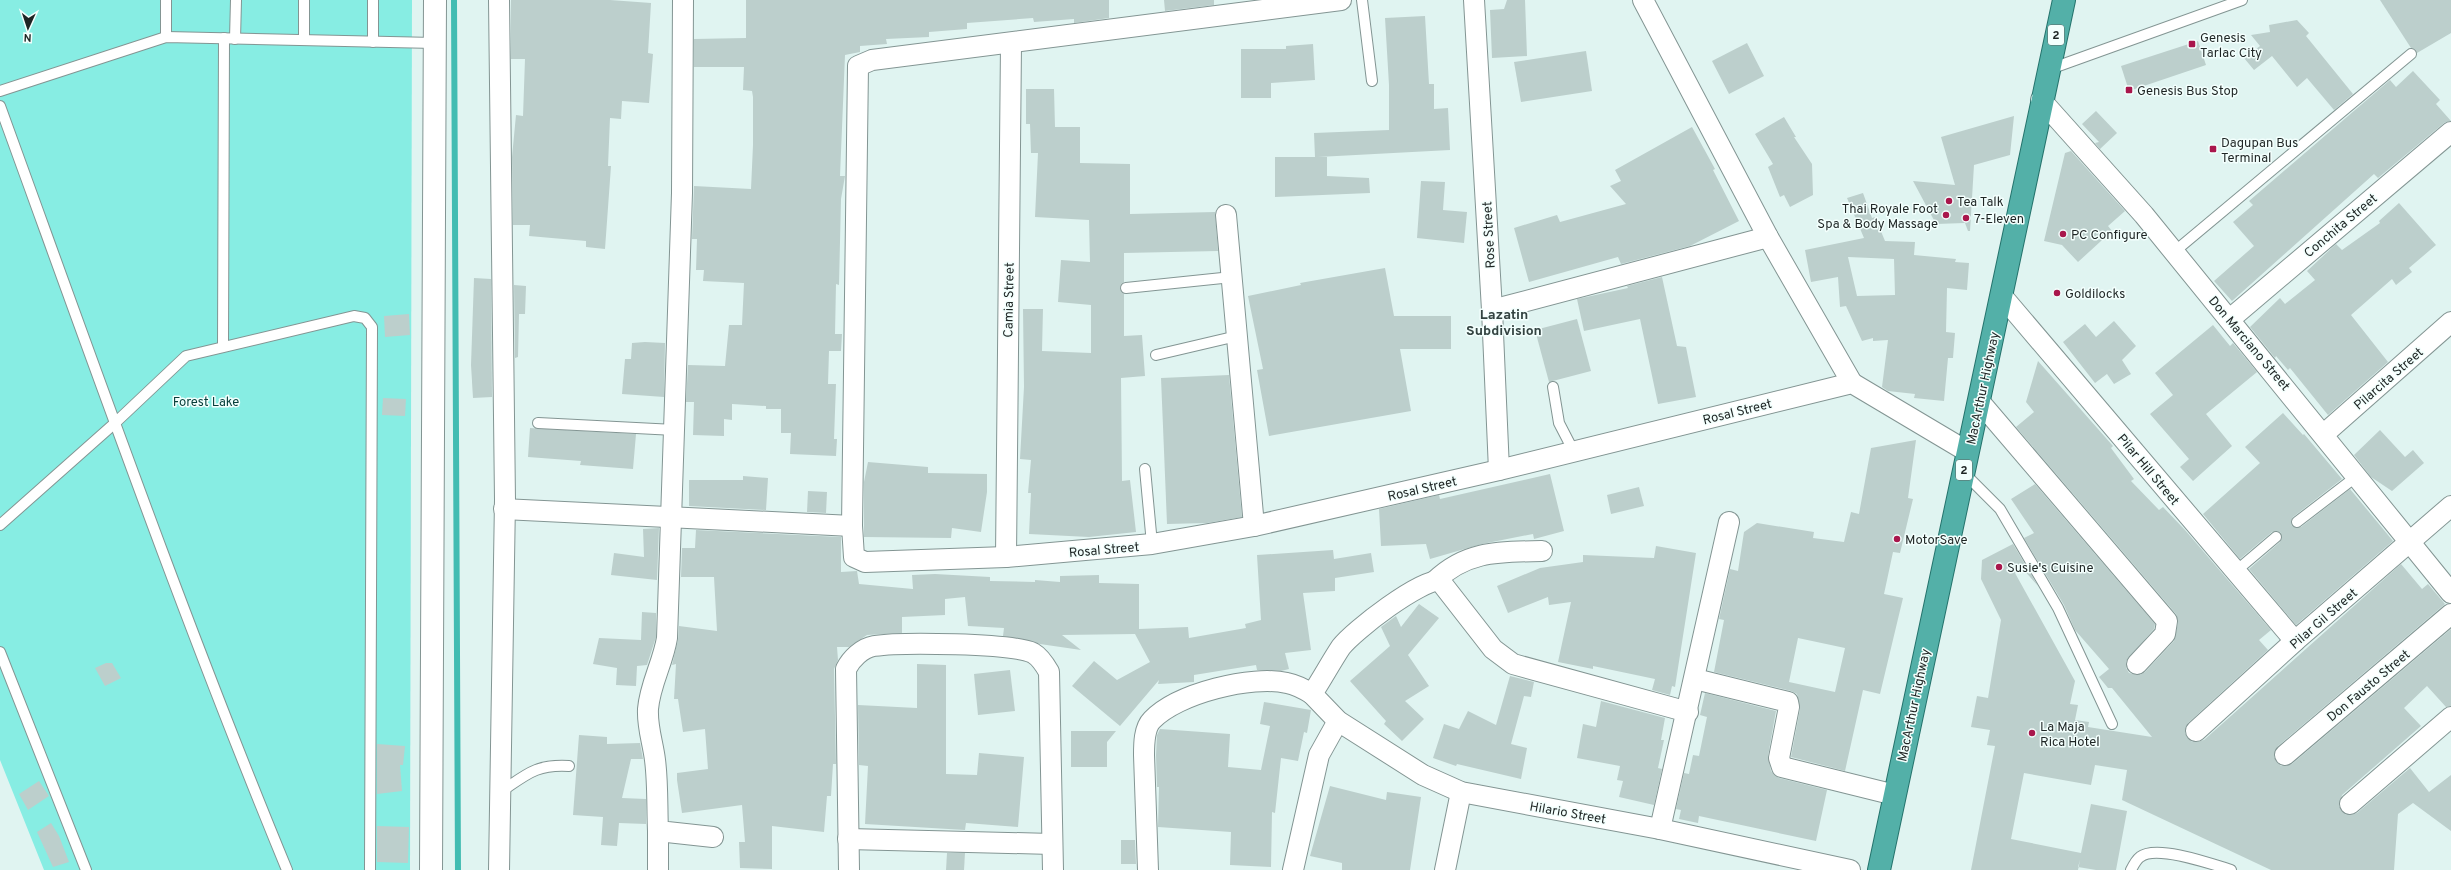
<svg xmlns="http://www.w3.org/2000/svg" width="2451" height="870" font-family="Overpass,sans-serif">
  <rect width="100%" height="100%" fill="#e0f4f1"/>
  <path fill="#87ede3" d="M 0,0 L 412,0 L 410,870 L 44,870 L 0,760 Z"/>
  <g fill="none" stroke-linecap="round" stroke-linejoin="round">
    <path stroke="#42bcb2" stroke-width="6" d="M 454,0 L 458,870"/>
  </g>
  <g fill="#bccfcc" fill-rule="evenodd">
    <path d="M 511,0 L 610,0 L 651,3 L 648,53 L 653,54 L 649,103 L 622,101 L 621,119 L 610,118 L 608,166 L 611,166 L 605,249 L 586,247 L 586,241 L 529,236 L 530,225 L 513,225 L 512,157 L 516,115 L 523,116 L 525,59 L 511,59 Z"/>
    <path d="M 746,0 L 1109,0 L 1109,18 L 1074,23 L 1074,19 L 1034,22 L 1033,18 L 967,23 L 967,29 L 929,32 L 929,37 L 886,39 L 887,44 L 860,46 L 860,52 L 845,55 L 840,176 L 845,176 L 841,199 L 839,285 L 836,284 L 835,334 L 842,334 L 841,351 L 829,351 L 828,384 L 836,384 L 834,439 L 837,439 L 836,456 L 790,454 L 791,433 L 781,433 L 781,409 L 766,409 L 766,406 L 732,404 L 732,420 L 724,419 L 724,436 L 693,435 L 694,402 L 686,402 L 688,365 L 725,366 L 729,325 L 742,325 L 744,283 L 703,281 L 704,270 L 696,270 L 697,239 L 692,239 L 694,186 L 751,189 L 753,145 L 753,97 L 752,91 L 743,90 L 744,67 L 694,67 L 694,39 L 746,38 Z"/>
    <path d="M 1164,0 L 1214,0 L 1214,5 L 1165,11 Z"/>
    <path d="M 1507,0 L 1525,0 L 1527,56 L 1492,58 L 1490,10 L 1504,9 Z"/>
    <path d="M 2380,0 L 2451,0 L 2451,33 L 2417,53 L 2411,48 Z"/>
    <path d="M 1425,16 L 1429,84 L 1434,84 L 1434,109 L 1448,108 L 1450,150 L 1318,157 L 1327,157 L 1327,176 L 1369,178 L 1370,193 L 1275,197 L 1275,157 L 1315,157 L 1314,133 L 1389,130 L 1389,85 L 1385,18 Z"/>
    <path d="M 2297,20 L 2309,33 L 2306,36 L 2353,94 L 2334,110 L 2307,78 L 2297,87 L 2272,56 L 2254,70 L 2244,58 L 2260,46 L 2251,35 L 2270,32 L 2269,25 Z"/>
    <path d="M 2198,41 L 2206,65 L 2129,91 L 2121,66 Z"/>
    <path d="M 1747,43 L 1764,76 L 1729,94 L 1712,61 Z"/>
    <path d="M 1313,44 L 1315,80 L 1271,83 L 1271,98 L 1241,98 L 1241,49 L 1286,49 L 1286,46 Z"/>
    <path d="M 1586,51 L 1592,91 L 1521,102 L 1514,62 Z"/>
    <path d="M 2413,71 L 2440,100 L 2436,104 L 2451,121 L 2444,123 L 2378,178 L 2374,174 L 2232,301 L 2214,281 L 2254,246 L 2233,222 L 2253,205 L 2249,201 L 2390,80 L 2396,87 Z"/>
    <path d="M 1026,89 L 1054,89 L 1055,127 L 1080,127 L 1080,163 L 1130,164 L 1130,214 L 1215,212 L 1218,251 L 1124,253 L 1124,282 L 1120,288 L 1124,294 L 1124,336 L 1142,335 L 1145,376 L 1121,378 L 1122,481 L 1130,480 L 1136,532 L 1089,537 L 1029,534 L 1031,493 L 1028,493 L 1031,460 L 1020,459 L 1024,387 L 1023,309 L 1043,309 L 1042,351 L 1091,353 L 1091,305 L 1058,302 L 1061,260 L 1090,262 L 1089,220 L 1035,217 L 1038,153 L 1031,153 L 1030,124 L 1026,124 Z"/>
    <path d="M 2096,111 L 2117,133 L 2100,149 L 2095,143 L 2099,142 L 2082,124 Z"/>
    <path d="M 2014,116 L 2010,155 L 1974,165 L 1970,231 L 1968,231 L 1965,223 L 1936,224 L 1913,181 L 1955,185 L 1941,137 Z"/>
    <path d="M 1784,117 L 1796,137 L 1794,137 L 1812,164 L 1813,195 L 1790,207 L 1784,195 L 1780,197 L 1768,167 L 1773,164 L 1755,134 Z"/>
    <path d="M 1692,127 L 1715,169 L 1713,170 L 1739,221 L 1690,246 L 1621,264 L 1618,257 L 1529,282 L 1514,228 L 1557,215 L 1560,222 L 1626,204 L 1610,186 L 1621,181 L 1615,170 Z"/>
    <path d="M 2071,151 L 2125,211 L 2108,226 L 2112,231 L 2078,262 L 2062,245 L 2044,241 L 2065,153 Z"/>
    <path d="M 1421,181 L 1445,182 L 1443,210 L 1467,212 L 1464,243 L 1417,238 Z"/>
    <path d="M 1863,193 L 1872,218 L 1875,217 L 1885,241 L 1915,242 L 1914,255 L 1956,259 L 1955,262 L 1969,263 L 1967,290 L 1947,288 L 1946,332 L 1955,333 L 1953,358 L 1948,358 L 1944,401 L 1914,398 L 1915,394 L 1888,391 L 1882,387 L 1888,340 L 1873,341 L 1873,338 L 1862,341 L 1846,306 L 1840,307 L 1838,277 L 1811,282 L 1805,250 L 1864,238 L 1847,198 ZM 1848,257 L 1894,259 L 1895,295 L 1857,296 Z"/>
    <path d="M 2399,203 L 2436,245 L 2409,268 L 2412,272 L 2396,285 L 2392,279 L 2351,315 L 2388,362 L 2328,415 L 2290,368 L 2288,370 L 2276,356 L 2275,358 L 2250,327 L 2280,298 L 2285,304 L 2315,280 L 2307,271 L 2336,244 L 2342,250 L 2380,223 L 2379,221 Z"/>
    <path d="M 1385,268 L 1394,316 L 1451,316 L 1451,349 L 1400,349 L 1411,411 L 1269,436 L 1257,370 L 1263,369 L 1248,296 L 1301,285 L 1300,283 Z"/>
    <path d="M 1662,277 L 1677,346 L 1686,347 L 1696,397 L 1658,404 L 1640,319 L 1584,331 L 1577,299 L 1628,288 L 1627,286 Z"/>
    <path d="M 474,278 L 491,279 L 492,397 L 473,398 L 471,365 Z"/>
    <path d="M 514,285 L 526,286 L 525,314 L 519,314 L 518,357 L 515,358 Z"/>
    <path d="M 409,314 L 410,335 L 385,337 L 384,316 Z"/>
    <path d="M 1577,319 L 1591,371 L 1549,382 L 1535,330 Z"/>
    <path d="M 2114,321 L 2136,346 L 2122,360 L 2131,374 L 2114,384 L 2107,374 L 2095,383 L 2063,342 L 2085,324 L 2096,337 Z"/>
    <path d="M 2213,325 L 2230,346 L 2233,343 L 2257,372 L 2206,414 L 2232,446 L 2193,481 L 2180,467 L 2189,459 L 2150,414 L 2173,395 L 2155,373 Z"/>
    <path d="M 645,342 L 665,343 L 664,397 L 622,394 L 625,359 L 631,359 L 632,343 Z"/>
    <path d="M 2038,361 L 2113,446 L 2111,448 L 2134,479 L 2131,481 L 2159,510 L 2163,507 L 2185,530 L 2271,630 L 2259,640 L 2268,650 L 2188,723 L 2185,733 L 2192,742 L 2204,740 L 2401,564 L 2422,589 L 2428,584 L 2445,604 L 2278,746 L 2274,757 L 2281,766 L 2292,764 L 2451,629 L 2451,706 L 2446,707 L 2427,686 L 2404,708 L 2421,726 L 2342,795 L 2339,806 L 2346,815 L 2357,813 L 2410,768 L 2429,792 L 2451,775 L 2451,831 L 2413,803 L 2398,814 L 2394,870 L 2271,870 L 2122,800 L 2127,770 L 2095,765 L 2091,785 L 2024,773 L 2011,839 L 2081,853 L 2091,804 L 2127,811 L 2116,870 L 2096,870 L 2078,867 L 2080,860 L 2078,870 L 1971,870 L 1995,746 L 1987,745 L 1990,730 L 1971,727 L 1977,696 L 1988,698 L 2001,620 L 1981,579 L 1982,560 L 2013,544 L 2038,586 L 2022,568 L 2015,573 L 2075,681 L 2070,704 L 2078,705 L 2075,720 L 2089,722 L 2088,727 L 2152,737 L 2112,688 L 2108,688 L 2099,677 L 2109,669 L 2075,630 L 2064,605 L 2024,538 L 2034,533 L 2011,499 L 2035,484 L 2155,624 L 2154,629 L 2126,661 L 2126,668 L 2129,673 L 2140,675 L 2145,672 L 2174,641 L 2178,623 L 2176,614 L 2016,427 L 2034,412 L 2026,402 Z"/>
    <path d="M 1229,375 L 1242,517 L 1207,523 L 1167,524 L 1161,378 Z"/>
    <path d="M 383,398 L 406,399 L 405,416 L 382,415 Z"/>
    <path d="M 2283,413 L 2303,435 L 2304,434 L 2342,479 L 2293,517 L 2291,522 L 2292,526 L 2301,527 L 2350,489 L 2393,541 L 2296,625 L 2249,569 L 2280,542 L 2281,533 L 2278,531 L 2272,532 L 2240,559 L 2203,514 L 2260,463 L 2245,447 Z"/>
    <path d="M 530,428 L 636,434 L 633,469 L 580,465 L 581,461 L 528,457 Z"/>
    <path d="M 2380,430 L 2405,457 L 2413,450 L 2424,463 L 2392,491 L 2371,477 L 2354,455 Z"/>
    <path d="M 1916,440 L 1908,498 L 1913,499 L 1900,553 L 1893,552 L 1884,594 L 1903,598 L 1880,694 L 1863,690 L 1845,771 L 1791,757 L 1800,709 L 1797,694 L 1791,691 L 1714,672 L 1724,620 L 1719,619 L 1730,569 L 1738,571 L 1744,532 L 1757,523 L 1814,532 L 1813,538 L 1844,542 L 1851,512 L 1859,514 L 1871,448 ZM 1798,638 L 1845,648 L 1835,692 L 1789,682 Z"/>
    <path d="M 868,462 L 928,467 L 928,473 L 987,474 L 987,492 L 981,532 L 952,528 L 951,538 L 864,537 L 864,482 Z"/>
    <path d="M 1550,474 L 1564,531 L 1534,539 L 1533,534 L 1482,544 L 1430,559 L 1426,544 L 1381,546 L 1379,509 L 1439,495 L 1440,499 Z"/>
    <path d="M 743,476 L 768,478 L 766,510 L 689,506 L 689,480 L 743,480 Z"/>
    <path d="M 1639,487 L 1644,506 L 1611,514 L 1607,495 Z"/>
    <path d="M 808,491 L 827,492 L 826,513 L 807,512 Z"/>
    <path d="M 659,528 L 657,580 L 611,575 L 614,553 L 644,557 L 643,529 Z"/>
    <path d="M 696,530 L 841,537 L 841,572 L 857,571 L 859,584 L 913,589 L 912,575 L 935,574 L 990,577 L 990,581 L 1035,582 L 1035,580 L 1060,582 L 1060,576 L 1099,575 L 1099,583 L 1139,584 L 1139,629 L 1188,627 L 1189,638 L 1246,628 L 1245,624 L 1261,620 L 1257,555 L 1333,550 L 1334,559 L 1371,553 L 1374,572 L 1335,578 L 1335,591 L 1303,593 L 1311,650 L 1285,653 L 1289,669 L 1281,671 L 1257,670 L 1256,665 L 1194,675 L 1194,682 L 1158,684 L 1159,680 L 1120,726 L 1072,686 L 1094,661 L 1117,680 L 1150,662 L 1135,634 L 1062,635 L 1081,650 L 1040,644 L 1003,636 L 1004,628 L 968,626 L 965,597 L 945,599 L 945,615 L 902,617 L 902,633 L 867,635 L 849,647 L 837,647 L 838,660 L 834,669 L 836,764 L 833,764 L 831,796 L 827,796 L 824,832 L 772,826 L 772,869 L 740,868 L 739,842 L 745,842 L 742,805 L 682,813 L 677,780 L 677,773 L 708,769 L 705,729 L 683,732 L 678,699 L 674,699 L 676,664 L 672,665 L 678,640 L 679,626 L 717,631 L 714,577 L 681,577 L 682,548 L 695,548 Z"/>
    <path d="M 1656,546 L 1696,553 L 1675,687 L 1672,686 L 1670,695 L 1652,690 L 1655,679 L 1593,666 L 1593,669 L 1558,662 L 1571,602 L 1549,605 L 1548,597 L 1508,613 L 1497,586 L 1540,568 L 1583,562 L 1583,555 L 1654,558 Z"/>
    <path d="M 1419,604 L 1439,618 L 1408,655 L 1429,686 L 1405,701 L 1424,719 L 1402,741 L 1384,724 L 1386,721 L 1350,681 L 1390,646 L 1381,627 L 1396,616 L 1401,627 Z"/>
    <path d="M 642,612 L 656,613 L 656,637 L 647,665 L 637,666 L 636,686 L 616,685 L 617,668 L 593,664 L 599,638 L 641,640 Z"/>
    <path d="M 106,663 L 112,663 L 121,678 L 105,686 L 95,668 Z"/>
    <path d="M 917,664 L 946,665 L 946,774 L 977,775 L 979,753 L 1024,757 L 1018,827 L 966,823 L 965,830 L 865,824 L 868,766 L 859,765 L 858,705 L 917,708 Z"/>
    <path d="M 1010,670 L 1015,711 L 978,715 L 974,674 Z"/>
    <path d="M 1510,676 L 1534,682 L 1531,697 L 1524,696 L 1511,744 L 1527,748 L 1521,779 L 1457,764 L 1456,766 L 1433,758 L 1444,724 L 1459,729 L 1468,711 L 1496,725 Z"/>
    <path d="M 1705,693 L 1776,711 L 1768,756 L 1771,771 L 1779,778 L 1827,790 L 1816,841 L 1699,816 L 1698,823 L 1679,819 L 1681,810 L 1676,809 L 1684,773 L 1689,774 L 1693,755 L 1699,756 L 1707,717 L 1700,715 Z"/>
    <path d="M 1601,701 L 1665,718 L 1661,740 L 1664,740 L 1658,768 L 1662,769 L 1654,805 L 1619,797 L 1623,781 L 1617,780 L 1620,766 L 1577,758 L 1583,724 L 1596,727 Z"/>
    <path d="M 1264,702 L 1311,710 L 1307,733 L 1304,732 L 1298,761 L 1281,758 L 1275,813 L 1272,812 L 1271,867 L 1230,865 L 1231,832 L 1158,827 L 1159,787 L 1157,787 L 1156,755 L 1157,735 L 1160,729 L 1230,734 L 1228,767 L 1261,770 L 1270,726 L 1260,724 Z"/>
    <path d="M 1071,731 L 1116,731 L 1107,742 L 1107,767 L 1071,767 Z"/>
    <path d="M 579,735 L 607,737 L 607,744 L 640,743 L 643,759 L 631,759 L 622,798 L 646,799 L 646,824 L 619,823 L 617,846 L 601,845 L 603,817 L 573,815 Z"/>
    <path d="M 377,744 L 405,746 L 403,765 L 400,765 L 402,791 L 377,794 Z"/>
    <path d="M 39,781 L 49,796 L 28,810 L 19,794 Z"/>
    <path d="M 1330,786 L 1386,800 L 1387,792 L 1421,797 L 1410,870 L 1342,870 L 1342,863 L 1310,856 Z"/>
    <path d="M 51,823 L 59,836 L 69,862 L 53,867 L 37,832 Z"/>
    <path d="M 377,826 L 409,827 L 408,863 L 377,862 Z"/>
    <path d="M 1121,840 L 1135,840 L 1136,864 L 1121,864 Z"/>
    <path d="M 947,853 L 965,853 L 964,870 L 946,870 Z"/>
  </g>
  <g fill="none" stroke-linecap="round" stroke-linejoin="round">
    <defs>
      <g id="service">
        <path d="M 1362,0 L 1372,81"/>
        <path d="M 166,37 L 166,0"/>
        <path d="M 235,39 L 236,0"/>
        <path d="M 304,40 L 304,0"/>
        <path d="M 373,42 L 373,0"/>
        <path d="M 2050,69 L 2242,0"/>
        <path d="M 0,91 L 166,37 L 435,43"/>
        <path d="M 0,106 C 93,362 183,618 287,870"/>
        <path d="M 2174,252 L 2411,54"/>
        <path d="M 1126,288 L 1232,277"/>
        <path d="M 223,346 L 224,38"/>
        <path d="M 1156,355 L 1237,336"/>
        <path d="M 1553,387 L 1559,423 L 1574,452"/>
        <path d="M 538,423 L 675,430"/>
        <path d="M 1145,469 L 1152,544"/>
        <path d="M 1964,473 L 2000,509 L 2058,608 L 2112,724"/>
        <path d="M 2297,522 L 2357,476"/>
        <path d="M 0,525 L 115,423 L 186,356 L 354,316 L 365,318 L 372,327 L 370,870"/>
        <path d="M 2236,571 L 2276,537"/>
        <path d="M 0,652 L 86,870"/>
        <path d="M 499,793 C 526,775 535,764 569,766"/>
        <path d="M 2131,870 C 2133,866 2136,860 2140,857 C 2156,844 2212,864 2231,870"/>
      </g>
      <g id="minor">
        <path d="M 683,0 L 682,193 L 667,638 C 663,663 650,684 648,709 C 647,727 653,743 655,760 C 658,783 657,808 658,831 L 713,837"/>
        <path d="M 1341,0 L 872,60 L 858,66 L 852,526 L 854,557 L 865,562 L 1006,557 L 1152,544 L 1254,526 L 1499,470 L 1852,383 L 1968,452"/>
        <path d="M 1474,0 L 1492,310 L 1499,470"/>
        <path d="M 1643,0 L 1768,237 L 1852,383"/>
        <path d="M 2041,100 L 2144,215 L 2451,593"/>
        <path d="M 1226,215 L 1254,526"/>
        <path d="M 2002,296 L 2295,641"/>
        <path d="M 1492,310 L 1768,237"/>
        <path d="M 2230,319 L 2451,132"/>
        <path d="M 1979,401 L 2167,621 L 2165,634 L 2137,664"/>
        <path d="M 2324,434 L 2451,322"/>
        <path d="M 504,509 L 852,526"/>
        <path d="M 1006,557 L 1011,44"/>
        <path d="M 1435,581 C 1467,550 1500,552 1542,551"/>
        <path d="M 1695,679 L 1788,702 L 1789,707 L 1779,758 L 1782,767 L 1895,795"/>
        <path d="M 1312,694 L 1338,721 L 1423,775 L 1461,792 L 1660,829 L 1850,870"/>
        <path d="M 2196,731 L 2295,641 L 2451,506"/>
        <path d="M 2285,755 L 2451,614"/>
        <path d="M 2350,804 L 2451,717"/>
        <path d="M 1660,829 L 1729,522"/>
        <path d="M 658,831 L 658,870"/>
        <path d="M 848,839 L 1052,844"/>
        <path d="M 499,870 L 505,500 L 499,0"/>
        <path d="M 849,870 L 846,669 C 851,659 862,648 874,646 C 900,642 1012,643 1033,653 C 1040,657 1045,665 1049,672 L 1053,870"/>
        <path d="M 1148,870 L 1144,755 C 1144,744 1144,728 1152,720 C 1178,693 1252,675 1287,683 C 1297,685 1304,689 1312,694 C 1322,679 1331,662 1341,647 C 1353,631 1422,578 1440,581 L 1493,649 L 1513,664 L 1688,712"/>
        <path d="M 1293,870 L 1319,755 L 1338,721"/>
        <path d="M 1445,870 L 1461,792"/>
      </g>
      <path id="tertiary" d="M 431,870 L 435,0"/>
      <path id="trunk" d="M 1879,870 L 2064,0"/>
    </defs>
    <use href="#service" stroke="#839593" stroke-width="12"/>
    <use href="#minor" stroke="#839593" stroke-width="22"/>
    <use href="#tertiary" stroke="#839593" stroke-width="24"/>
    <use href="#trunk" stroke="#24736c" stroke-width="24"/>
    <use href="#service" stroke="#fff" stroke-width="10"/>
    <use href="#minor" stroke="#fff" stroke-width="20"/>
    <use href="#tertiary" stroke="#fff" stroke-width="22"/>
    <use href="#trunk" stroke="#53b0a8" stroke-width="22"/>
  </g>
  <g fill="#a9164c" stroke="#f3fffd" stroke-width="1.5">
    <rect x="2188" y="40" width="8" height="8" rx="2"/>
    <rect x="2125" y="86" width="8" height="8" rx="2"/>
    <rect x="2209" y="145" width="8" height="8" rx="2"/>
    <circle cx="1949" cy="201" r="4"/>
    <circle cx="1946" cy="215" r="4"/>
    <circle cx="1966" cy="218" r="4"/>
    <circle cx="2063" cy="234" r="4"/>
    <circle cx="2057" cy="293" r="4"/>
    <circle cx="1897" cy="539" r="4"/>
    <circle cx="1999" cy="567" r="4"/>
    <circle cx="2032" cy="733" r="4"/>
  </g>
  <g text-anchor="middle" stroke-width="3" stroke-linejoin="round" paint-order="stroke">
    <g fill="#f3fffd" stroke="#5e6665" stroke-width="1">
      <rect x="2048" y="25" width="16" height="20" rx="3"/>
      <rect x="1956" y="460" width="16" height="20" rx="3"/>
    </g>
    <g font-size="12" font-weight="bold" fill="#1e2524">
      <text x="2056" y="39">2</text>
      <text x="1964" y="474">2</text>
    </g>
    <g font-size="13" fill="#1e2524" stroke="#f3fffd" text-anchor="start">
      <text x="2200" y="42">Genesis<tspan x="2200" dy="15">Tarlac City</tspan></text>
      <text x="2137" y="95">Genesis Bus Stop</text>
      <text x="2221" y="147">Dagupan Bus<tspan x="2221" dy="15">Terminal</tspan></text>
      <text x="1957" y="206">Tea Talk</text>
      <text x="1938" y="213" text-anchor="end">Thai Royale Foot<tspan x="1938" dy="15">Spa &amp; Body Massage</tspan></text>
      <text x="1974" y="223">7-Eleven</text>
      <text x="2071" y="239">PC Configure</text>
      <text x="2065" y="298">Goldilocks</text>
      <text x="1905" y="544">MotorSave</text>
      <text x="2007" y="572">Susie's Cuisine</text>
      <text x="2040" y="731">La Maja<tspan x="2040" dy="15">Rica Hotel</tspan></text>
    </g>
    <g font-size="13" fill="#1e2524" stroke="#f3fffd">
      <text transform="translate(2340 225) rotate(-40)" y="5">Conchita Street</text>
      <text transform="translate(1488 235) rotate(-93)" y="5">Rose Street</text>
      <text transform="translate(1008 300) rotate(-89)" y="5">Camia Street</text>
      <text transform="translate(2250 343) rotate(50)" y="5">Don Marciano Street</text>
      <text transform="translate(2388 378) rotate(-41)" y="5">Pilarcita Street</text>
      <text transform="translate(1982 388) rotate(-78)" y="5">MacArthur Highway</text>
      <text transform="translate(1737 411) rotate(-14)" y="5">Rosal Street</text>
      <text transform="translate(2149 469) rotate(50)" y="5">Pilar Hill Street</text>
      <text transform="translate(1422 488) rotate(-13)" y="5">Rosal Street</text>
      <text transform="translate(1104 549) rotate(-5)" y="5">Rosal Street</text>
      <text transform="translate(2323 618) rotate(-41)" y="5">Pilar Gil Street</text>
      <text transform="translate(2368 685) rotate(-40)" y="5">Don Fausto Street</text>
      <text transform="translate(1913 705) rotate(-78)" y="5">MacArthur Highway</text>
      <text transform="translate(1568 812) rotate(10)" y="5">Hilario Street</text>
    </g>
    <g font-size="13" fill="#053e3a" stroke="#f3fffd">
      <text x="206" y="406">Forest Lake</text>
    </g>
    <g font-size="14" font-weight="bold" fill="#334341" stroke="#f3fffd">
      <text x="1504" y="319">Lazatin<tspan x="1504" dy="16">Subdivision</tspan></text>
    </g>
  </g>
  <g transform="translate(28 28) rotate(183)" stroke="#f3fffd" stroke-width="3" paint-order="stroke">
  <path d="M0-3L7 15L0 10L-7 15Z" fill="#1e2524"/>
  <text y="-6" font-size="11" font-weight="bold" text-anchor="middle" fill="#1e2524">N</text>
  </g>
</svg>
